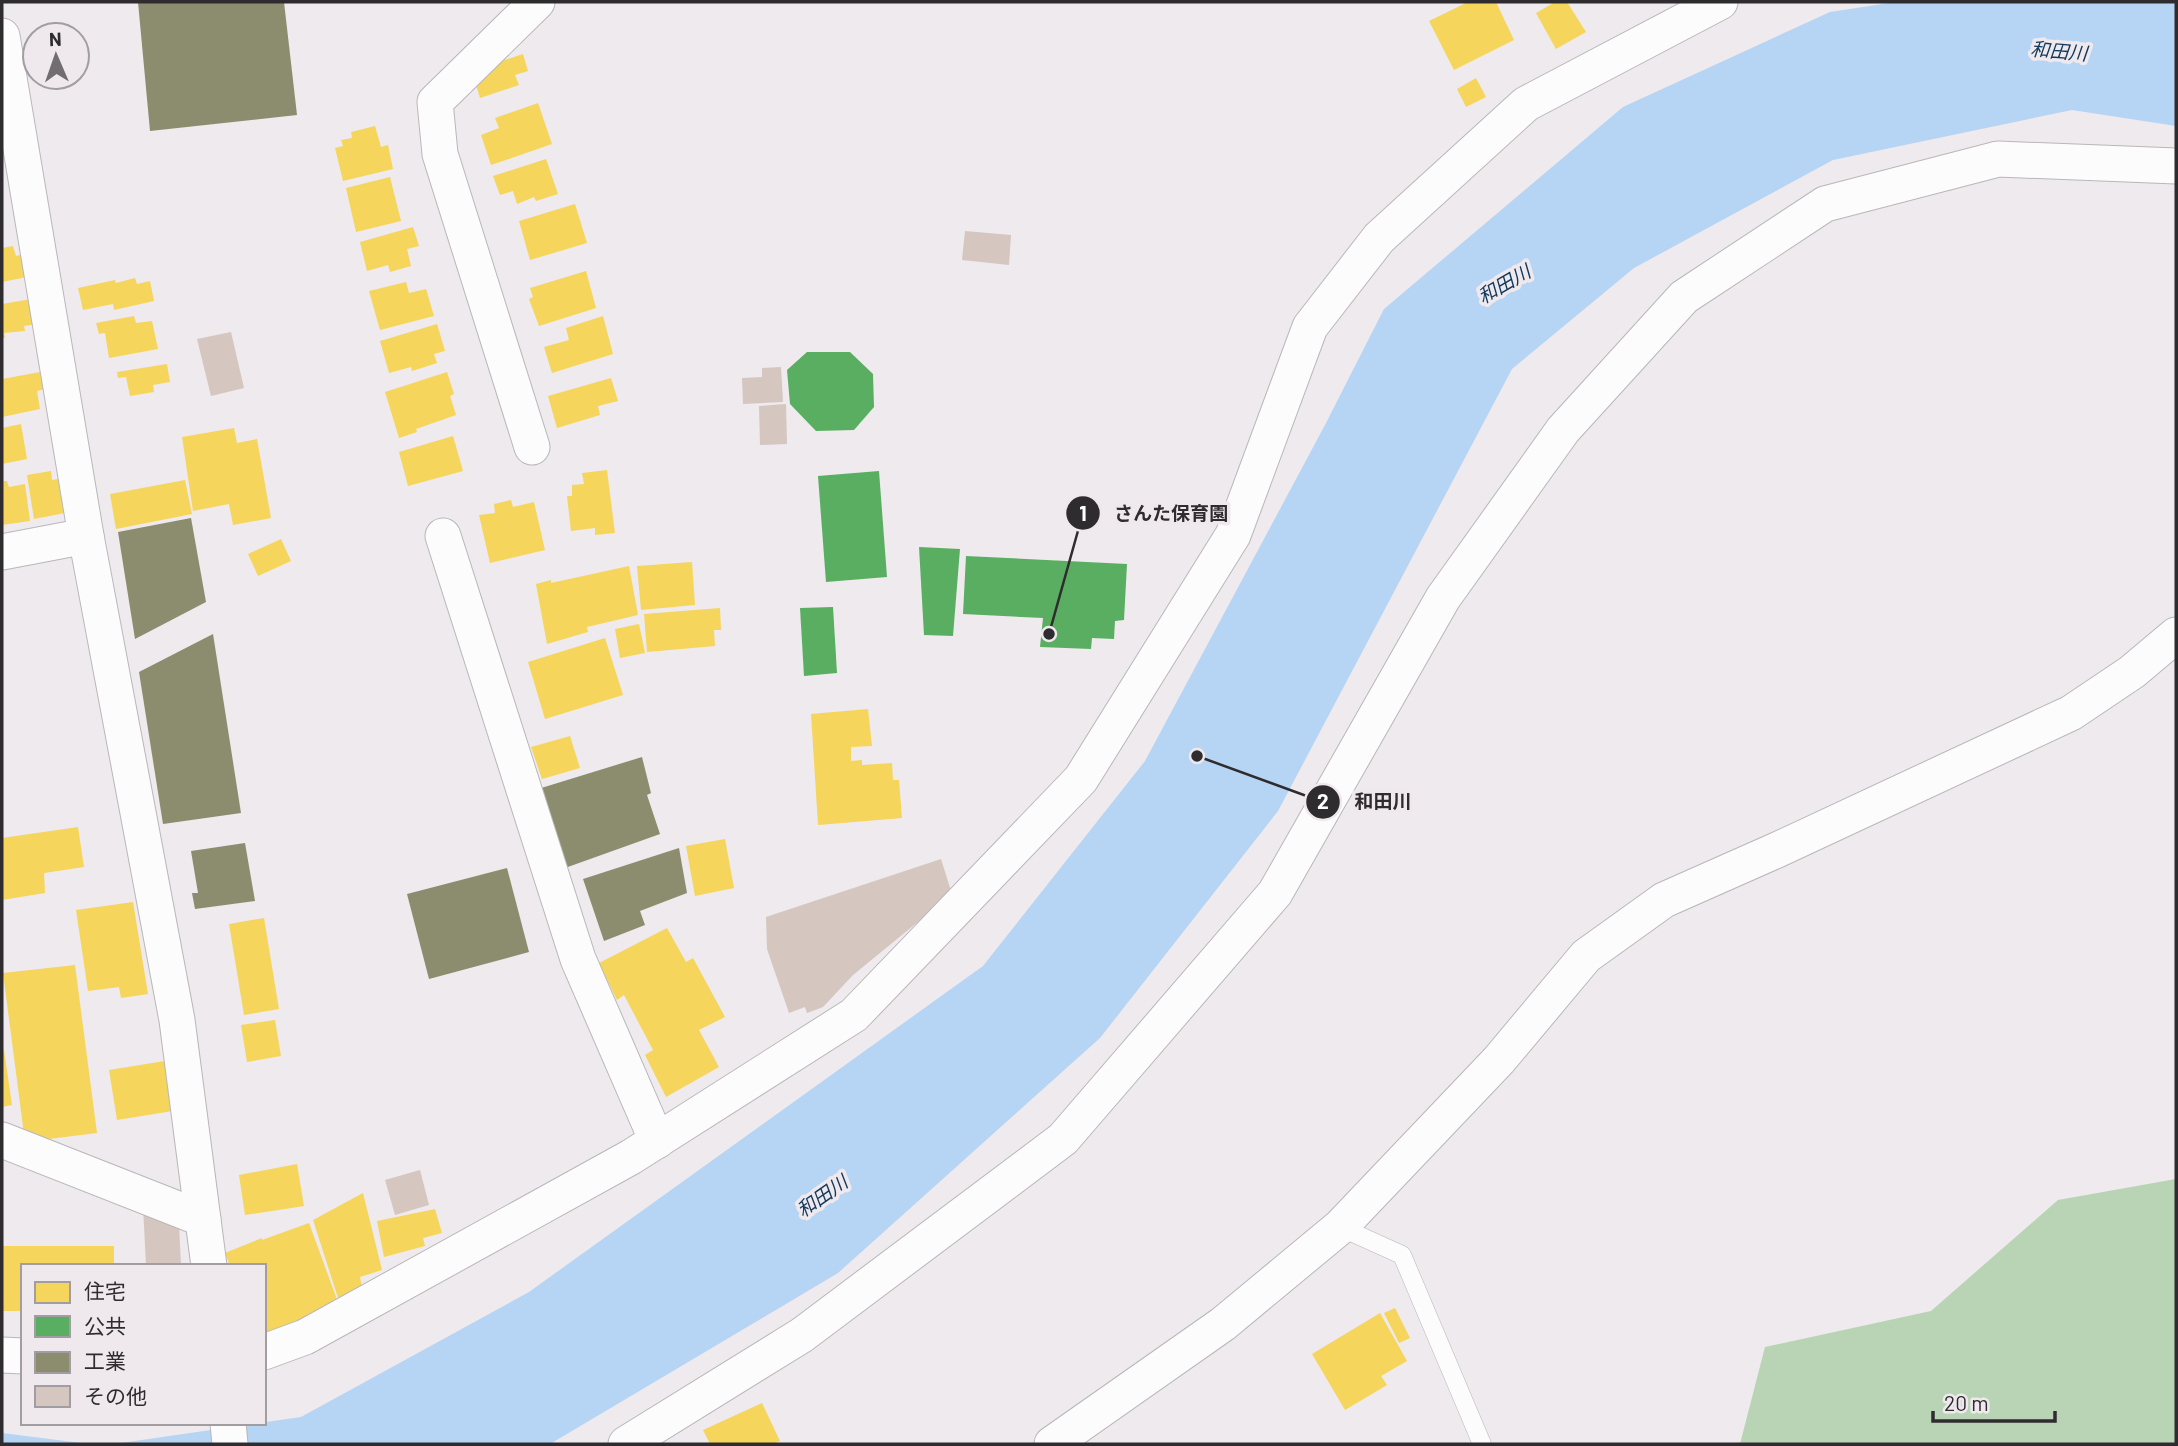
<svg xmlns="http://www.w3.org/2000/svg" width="2178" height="1446" font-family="Barlow,'Noto Sans JP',sans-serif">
  <rect width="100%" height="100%" fill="#eeeaed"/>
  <path fill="#b8d4b5" d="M 2176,1179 L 2176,1444 L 1740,1444 L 1765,1347 L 1931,1311 L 2058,1200 Z"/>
  <g fill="#b6d4f4">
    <path d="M 1896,2 L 2176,2 L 2176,126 L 2072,110 L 1833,160 L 1634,268 L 1512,369 L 1278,811 L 1100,1038 L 838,1273 L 550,1444 L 114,1444 L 301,1417 L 529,1292 L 983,966 L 1145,761 L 1325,425 L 1384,309 L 1623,107 L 1830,12 Z"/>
    <path d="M 2,1433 L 89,1444 L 2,1444 Z"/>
  </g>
  <g fill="#f6d55c">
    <path d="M 1468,2 L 1496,2 L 1514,40 L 1454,70 L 1429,21 Z"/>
    <path d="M 1555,2 L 1567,2 L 1586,32 L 1556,49 L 1536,13 Z"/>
    <path d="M 523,54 L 528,71 L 515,75 L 519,85 L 480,98 L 472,71 Z"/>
    <path d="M 1476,78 L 1486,97 L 1466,107 L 1457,89 Z"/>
    <path d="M 538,103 L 552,144 L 491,165 L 481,135 L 499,128 L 495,118 Z"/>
    <path d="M 375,126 L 381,147 L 388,145 L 393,169 L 343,181 L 335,148 L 343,146 L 341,140 L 352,138 L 351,132 Z"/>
    <path d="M 546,159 L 558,194 L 536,201 L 534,197 L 517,204 L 513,191 L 500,195 L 493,176 Z"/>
    <path d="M 390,177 L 401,221 L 356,232 L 346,188 Z"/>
    <path d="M 575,204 L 587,243 L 530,260 L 519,221 Z"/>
    <path d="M 413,227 L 419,246 L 407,249 L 411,266 L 390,272 L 388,265 L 367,271 L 360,242 Z"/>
    <path d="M 13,246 L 16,256 L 23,254 L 27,277 L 2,282 L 2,248 Z"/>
    <path d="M 586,271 L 596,308 L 539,326 L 529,299 L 533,297 L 530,288 Z"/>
    <path d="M 135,278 L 137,284 L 150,281 L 154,301 L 114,310 L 113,304 L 83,310 L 78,288 L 115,280 L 116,283 Z"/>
    <path d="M 406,282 L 409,293 L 426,289 L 434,316 L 380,330 L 369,291 Z"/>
    <path d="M 43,297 L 37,324 L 24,326 L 25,331 L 4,333 L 5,338 L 2,338 L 2,304 Z"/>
    <path d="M 134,316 L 136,323 L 152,321 L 158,349 L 109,358 L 105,333 L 99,334 L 96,323 Z"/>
    <path d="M 603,316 L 613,354 L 552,373 L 544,347 L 569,340 L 566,328 Z"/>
    <path d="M 437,324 L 445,351 L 434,354 L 437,363 L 412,371 L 411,367 L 389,373 L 380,341 Z"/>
    <path d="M 167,364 L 170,382 L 153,385 L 154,392 L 130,396 L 126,377 L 118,378 L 117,372 Z"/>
    <path d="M 51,370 L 54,387 L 37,391 L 40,409 L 2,417 L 2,379 Z"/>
    <path d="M 447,372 L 454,394 L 450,396 L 456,415 L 416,429 L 417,432 L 399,438 L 385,392 Z"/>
    <path d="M 611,378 L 618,401 L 598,406 L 600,415 L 557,428 L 548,396 Z"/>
    <path d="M 21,424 L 27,459 L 2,464 L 2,428 Z"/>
    <path d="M 234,428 L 237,443 L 257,439 L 271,518 L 233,525 L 229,504 L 193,511 L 182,437 Z"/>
    <path d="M 453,436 L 463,471 L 408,486 L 399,452 Z"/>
    <path d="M 607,470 L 615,533 L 595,535 L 595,528 L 571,531 L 567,496 L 572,496 L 572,485 L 584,484 L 582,473 Z"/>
    <path d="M 51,471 L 52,480 L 65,478 L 70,512 L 34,519 L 27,475 Z"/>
    <path d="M 185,480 L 192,514 L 116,529 L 110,494 Z"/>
    <path d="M 2,481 L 7,481 L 9,487 L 25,484 L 30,521 L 2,525 Z"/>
    <path d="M 511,500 L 513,507 L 534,502 L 545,550 L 490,563 L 479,515 L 495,513 L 494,504 Z"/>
    <path d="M 281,539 L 291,561 L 258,576 L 248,554 Z"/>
    <path d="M 692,562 L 695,605 L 641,610 L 637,566 Z"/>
    <path d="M 629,566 L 638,615 L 587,627 L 588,632 L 547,644 L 536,584 L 551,580 L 551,583 Z"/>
    <path d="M 720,608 L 721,630 L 714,630 L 715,646 L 647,652 L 644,614 Z"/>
    <path d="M 639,624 L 645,653 L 620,658 L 615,629 Z"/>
    <path d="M 605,638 L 623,695 L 545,719 L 528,662 Z"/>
    <path d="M 868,709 L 872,746 L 851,747 L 851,761 L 862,760 L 862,765 L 892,763 L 893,780 L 899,780 L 902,818 L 818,825 L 811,714 Z"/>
    <path d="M 570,736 L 580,768 L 542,779 L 531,747 Z"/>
    <path d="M 78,827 L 84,867 L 44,873 L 45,893 L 2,900 L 2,838 Z"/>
    <path d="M 725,839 L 734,888 L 695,896 L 686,846 Z"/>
    <path d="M 133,902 L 148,994 L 121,998 L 119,987 L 88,991 L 76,910 Z"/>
    <path d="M 264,918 L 279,1009 L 244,1015 L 229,924 Z"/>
    <path d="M 667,928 L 686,962 L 693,958 L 725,1017 L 699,1030 L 719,1067 L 666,1097 L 645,1055 L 653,1050 L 624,995 L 617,1000 L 599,963 Z"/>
    <path d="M 75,965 L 97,1133 L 25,1142 L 3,973 Z"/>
    <path d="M 275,1020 L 281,1056 L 247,1062 L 241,1025 Z"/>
    <path d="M 4,1050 L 12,1105 L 2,1107 L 2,1051 Z"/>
    <path d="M 177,1059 L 185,1109 L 117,1120 L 109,1070 Z"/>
    <path d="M 297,1164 L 304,1206 L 245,1215 L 239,1175 Z"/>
    <path d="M 363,1193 L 382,1270 L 360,1277 L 362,1287 L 339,1301 L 313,1220 Z"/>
    <path d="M 435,1209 L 442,1233 L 423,1238 L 425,1246 L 384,1257 L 377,1221 Z"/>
    <path d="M 309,1223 L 339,1305 L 264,1333 L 264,1266 L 230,1266 L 225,1253 L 262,1238 L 262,1240 Z"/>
    <path d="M 2,1246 L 114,1246 L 114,1266 L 23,1266 L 23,1311 L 2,1311 Z"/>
    <path d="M 1395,1308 L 1410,1338 L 1399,1343 L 1384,1313 Z"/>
    <path d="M 1380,1313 L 1407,1361 L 1381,1376 L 1387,1385 L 1345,1410 L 1312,1354 Z"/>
    <path d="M 762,1403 L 780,1441 L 773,1444 L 710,1444 L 703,1430 Z"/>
  </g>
  <g fill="#5aae61">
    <path d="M 807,352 L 850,352 L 873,374 L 874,407 L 854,430 L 816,431 L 790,404 L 787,370 Z"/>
    <path d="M 879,471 L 887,577 L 826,582 L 818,476 Z"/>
    <path d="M 919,547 L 960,549 L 953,636 L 924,635 Z"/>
    <path d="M 966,556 L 1127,564 L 1124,620 L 1115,621 L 1114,639 L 1092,638 L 1091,649 L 1040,647 L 1043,618 L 963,614 Z"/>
    <path d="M 833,607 L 837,673 L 804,676 L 800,608 Z"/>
  </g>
  <g fill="#8c8c6e">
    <path d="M 138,2 L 284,2 L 297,115 L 150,131 Z"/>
    <path d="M 191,518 L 206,602 L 135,639 L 118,532 Z"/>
    <path d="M 213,634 L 241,813 L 163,824 L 139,672 Z"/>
    <path d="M 642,757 L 651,793 L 647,795 L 660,834 L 565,868 L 538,789 Z"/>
    <path d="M 245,843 L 255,901 L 195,909 L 192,893 L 198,893 L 191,851 Z"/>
    <path d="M 679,848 L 687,893 L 640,911 L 645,925 L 604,941 L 583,879 Z"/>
    <path d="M 507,868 L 529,952 L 429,979 L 407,894 Z"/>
  </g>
  <g fill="#d5c6bf">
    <path d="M 965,231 L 1011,235 L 1009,265 L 962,260 Z"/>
    <path d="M 231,332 L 244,388 L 211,396 L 197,339 Z"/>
    <path d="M 781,367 L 783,402 L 743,404 L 742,378 L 762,377 L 762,368 Z"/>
    <path d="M 786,404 L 787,444 L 760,445 L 759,406 Z"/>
    <path d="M 941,859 L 952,894 L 853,975 L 823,1007 L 807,1013 L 805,1007 L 789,1013 L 767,949 L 766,917 Z"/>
    <path d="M 420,1170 L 429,1205 L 395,1215 L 385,1180 Z"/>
    <path d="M 143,1206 L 179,1224 L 181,1266 L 146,1266 Z"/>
  </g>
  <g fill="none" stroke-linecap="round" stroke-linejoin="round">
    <defs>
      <path id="service" d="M 1340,1227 L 1402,1255 L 1482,1444"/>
      <g id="minor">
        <path d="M 2,36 L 86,536 L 177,1020 L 209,1266"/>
        <path d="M 532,447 L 440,154 L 435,102 L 537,2"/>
        <path d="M 443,536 L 578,959 L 657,1141"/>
        <path d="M 2,552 L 86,536"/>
        <path d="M 2,1140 L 203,1219"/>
        <path d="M 264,1352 L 305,1337 L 631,1157 L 854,1015 L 1081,779 L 1233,535 L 1310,327 L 1379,238 L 1526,104 L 1720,2"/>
        <path d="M 2,1355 L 23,1356"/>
        <path d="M 228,1423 L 230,1444"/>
        <path d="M 626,1444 L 802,1335 L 1063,1139 L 1275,893 L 1443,598 L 1563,430 L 1684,297 L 1825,204 L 1998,159 L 2176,166"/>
        <path d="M 1052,1444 L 1223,1324 L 1340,1227 L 1499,1060 L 1586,956 L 1664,900 L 1777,850 L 2071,713 L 2132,672 L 2176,635"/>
      </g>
    </defs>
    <use href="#service" stroke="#b9b7b9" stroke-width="19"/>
    <use href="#minor" stroke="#b9b7b9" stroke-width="37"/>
    <use href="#service" stroke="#fcfcfc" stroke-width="18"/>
    <use href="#minor" stroke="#fcfcfc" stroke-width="35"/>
  </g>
  <g text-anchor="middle" stroke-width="7" stroke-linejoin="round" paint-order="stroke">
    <g font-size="19" font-style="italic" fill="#0f385c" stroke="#efe9ee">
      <text transform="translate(2059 51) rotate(5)" y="7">和田川</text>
      <text transform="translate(1504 284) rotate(-30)" y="7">和田川</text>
      <text transform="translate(822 1196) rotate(-35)" y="7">和田川</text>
    </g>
  </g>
  <path fill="none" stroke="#2e2c2e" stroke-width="2.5" d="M1049 634L1083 513M1197 756L1323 802"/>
  <g fill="#2e2c2e" stroke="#efe9ee" stroke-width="2.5">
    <circle cx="1049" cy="634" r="7"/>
    <circle cx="1197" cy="756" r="7"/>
    <circle cx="1083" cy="513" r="18"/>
    <circle cx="1323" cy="802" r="18"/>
  </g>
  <g font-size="21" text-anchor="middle" font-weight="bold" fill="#fff">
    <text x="1083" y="521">1</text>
    <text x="1323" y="809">2</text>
  </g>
  <g font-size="19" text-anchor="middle" font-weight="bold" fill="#2e2c2e" stroke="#efe9ee" stroke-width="7" stroke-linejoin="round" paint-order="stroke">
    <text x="1171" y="520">さんた保育園</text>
    <text x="1383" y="808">和田川</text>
  </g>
  <rect width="2178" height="1446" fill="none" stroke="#2e2c2e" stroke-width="7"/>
  <rect x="21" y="1264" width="245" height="161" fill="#efe9ee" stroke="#a29da1" stroke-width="2"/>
  <rect x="35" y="1282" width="35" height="21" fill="#f6d55c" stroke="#a29da1" stroke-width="2"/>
  <text x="84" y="1299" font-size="21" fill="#2e2c2e">住宅</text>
  <rect x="35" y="1316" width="35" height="21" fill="#5aae61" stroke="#a29da1" stroke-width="2"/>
  <text x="84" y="1334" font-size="21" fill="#2e2c2e">公共</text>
  <rect x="35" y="1352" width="35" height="21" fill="#8c8c6e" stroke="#a29da1" stroke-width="2"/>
  <text x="84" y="1369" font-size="21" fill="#2e2c2e">工業</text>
  <rect x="35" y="1386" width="35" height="21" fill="#d5c6bf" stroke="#a29da1" stroke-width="2"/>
  <text x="84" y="1404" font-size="21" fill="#2e2c2e">その他</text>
  <g transform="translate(56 56) rotate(358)"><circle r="33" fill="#efe9ee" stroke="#a29da1" stroke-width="2"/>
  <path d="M0-5L12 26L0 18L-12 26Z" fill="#716e71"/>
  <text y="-10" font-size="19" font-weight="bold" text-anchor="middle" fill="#2e2c2e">N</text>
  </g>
  <path d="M1933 1411v10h122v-10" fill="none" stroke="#2e2c2e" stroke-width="3.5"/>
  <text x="1944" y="1411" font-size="21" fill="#2e2c2e" stroke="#efe9ee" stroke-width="5" paint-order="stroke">20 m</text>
</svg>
